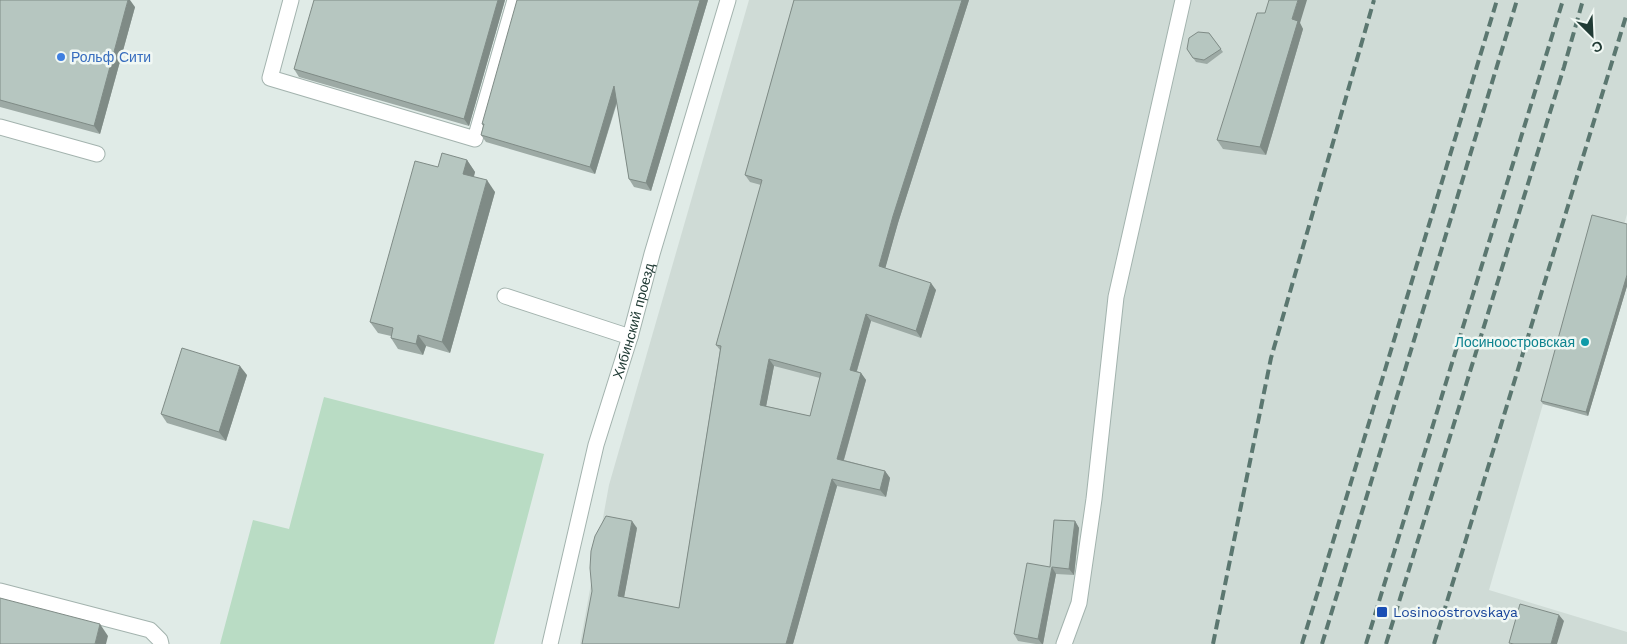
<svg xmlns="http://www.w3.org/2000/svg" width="1627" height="644" font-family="'Work Sans',sans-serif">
  <rect width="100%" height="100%" fill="#e0ebe7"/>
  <path fill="#cfdbd6" d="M 749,0 L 1627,0 L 1627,214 L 1624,225 L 1627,226 L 1627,286 L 1588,416 L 1543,404 L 1489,590 L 1627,632 L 1627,644 L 580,644 L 609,485 Z"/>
  <path fill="#b9dcc4" d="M 324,397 L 544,454 L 494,644 L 220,644 L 253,520 L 289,529 Z"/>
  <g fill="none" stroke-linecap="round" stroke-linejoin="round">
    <defs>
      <g id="minor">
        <path d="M 291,0 L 270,78 L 475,139 L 515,0"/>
        <path d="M 0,127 L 97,154"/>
        <path d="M 505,296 L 630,337"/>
        <path d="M 0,591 L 150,630 L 160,640 L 161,644"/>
        <path id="s1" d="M 550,644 L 596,445 L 630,337 L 652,254 L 728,0"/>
        <path d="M 1064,644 L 1079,603 L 1094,499 L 1116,297 L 1183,0"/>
      </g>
    </defs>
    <use href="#minor" stroke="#a3b3ae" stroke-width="17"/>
    <use href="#minor" stroke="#fff" stroke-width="15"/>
    <g stroke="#5b7770" stroke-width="4" stroke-dasharray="10 5" stroke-linecap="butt">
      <path d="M 1213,644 L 1271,358 L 1374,0"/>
      <path d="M 1302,644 L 1497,0"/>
      <path d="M 1322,644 L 1517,0"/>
      <path d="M 1366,644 L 1563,0"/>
      <path d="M 1386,644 L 1564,67 L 1583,0"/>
      <path d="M 1434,644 L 1627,13"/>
    </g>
  </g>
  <g fill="#9daaa5" fill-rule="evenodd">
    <path d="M 0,0 L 135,7 L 100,134 L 0,107 Z"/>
    <path d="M 505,0 L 469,126 L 299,77 L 294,69 Z"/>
    <path d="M 708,0 L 651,191 L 634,187 L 629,179 L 617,103 L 595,174 L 486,142 L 481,135 L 483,126 L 482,124 Z"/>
    <path d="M 794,0 L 969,0 L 898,223 L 885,268 L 936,290 L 921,338 L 871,321 L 857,371 L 861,373 L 866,380 L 844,460 L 885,471 L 890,478 L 886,497 L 837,486 L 793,644 L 582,644 L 637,528 L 624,597 L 679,608 L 720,350 L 716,345 L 761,185 L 750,182 L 745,175 ZM 774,366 L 820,378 L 810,416 L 766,406 Z"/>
    <path d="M 1300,23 L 1303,29 L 1266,155 L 1223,149 L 1217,140 Z"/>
    <path d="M 1209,33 L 1223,52 L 1207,64 L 1196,62 L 1187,49 Z"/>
    <path d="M 467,160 L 475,172 L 474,177 L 495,192 L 450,353 L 426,346 L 423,355 L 398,349 L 391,338 L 391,336 L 378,333 L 370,322 L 438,167 Z"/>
    <path d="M 1627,224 L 1627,286 L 1588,416 L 1543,404 L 1541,401 Z"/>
    <path d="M 247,375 L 226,441 L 167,423 L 161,414 Z"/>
    <path d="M 1075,521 L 1079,528 L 1074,575 L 1056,574 L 1043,644 L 1036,644 L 1018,641 L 1014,634 Z"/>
  </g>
  <g fill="#7f8b86">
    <path d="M 128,0 L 130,0 L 135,7 L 100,134 L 94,126 Z"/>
    <path d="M 498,0 L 505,0 L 469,126 L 464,119 Z"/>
    <path d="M 700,0 L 708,0 L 651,191 L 646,183 Z"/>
    <path d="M 962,0 L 969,0 L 898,223 L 884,273 L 879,266 L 893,216 Z"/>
    <path d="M 1298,0 L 1307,0 L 1300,23 L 1303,29 L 1266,155 L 1260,147 L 1292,19 Z"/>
    <path d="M 614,86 L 619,94 L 595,174 L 590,167 Z"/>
    <path d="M 467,160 L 475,172 L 471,185 L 463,174 Z"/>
    <path d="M 487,180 L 495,192 L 450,353 L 442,342 Z"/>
    <path d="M 1627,275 L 1627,286 L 1588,416 L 1586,412 Z"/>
    <path d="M 931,283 L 936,290 L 921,338 L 916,331 Z"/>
    <path d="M 866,314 L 871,321 L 855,377 L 850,370 Z"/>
    <path d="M 418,335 L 426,346 L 423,355 L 416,344 Z"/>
    <path d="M 769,359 L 774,366 L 765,412 L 760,405 Z"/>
    <path d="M 240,366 L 247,375 L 226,441 L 219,432 Z"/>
    <path d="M 861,373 L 866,380 L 842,466 L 837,459 Z"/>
    <path d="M 885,471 L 890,478 L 886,497 L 880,490 Z"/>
    <path d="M 832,479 L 837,486 L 793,644 L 786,644 Z"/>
    <path d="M 632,521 L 637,528 L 623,603 L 618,596 Z"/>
    <path d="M 1075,521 L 1079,528 L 1074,575 L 1069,569 Z"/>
    <path d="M 1052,567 L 1056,574 L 1043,644 L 1042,644 L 1038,639 Z"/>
    <path d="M 1559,615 L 1564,621 L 1557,644 L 1551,644 Z"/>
    <path d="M 100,624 L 108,636 L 106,644 L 95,644 Z"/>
  </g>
  <g fill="#b6c6c0" stroke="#7f8b86" fill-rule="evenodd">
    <path d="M 0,0 L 128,0 L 94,126 L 0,100 Z"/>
    <path d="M 314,0 L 498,0 L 464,119 L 294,69 Z"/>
    <path d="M 517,0 L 700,0 L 646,183 L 629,179 L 614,86 L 590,167 L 481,135 L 484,124 L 482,124 Z"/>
    <path d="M 794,0 L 962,0 L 893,216 L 879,266 L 931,283 L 916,331 L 866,314 L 850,370 L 861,373 L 837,459 L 885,471 L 880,490 L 832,479 L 786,644 L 582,644 L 592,591 L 590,568 L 591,551 L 595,536 L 606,516 L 632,521 L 618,596 L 679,608 L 721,346 L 716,345 L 762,180 L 745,175 ZM 769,359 L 821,373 L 810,416 L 760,405 Z"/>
    <path d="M 1269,0 L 1298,0 L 1292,19 L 1298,21 L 1260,147 L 1217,140 L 1257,13 L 1265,13 Z"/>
    <path d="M 1198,32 L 1209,33 L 1221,49 L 1204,60 L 1193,58 L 1187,49 L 1189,38 Z"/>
    <path d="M 442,153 L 467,160 L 463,174 L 487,180 L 442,342 L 418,335 L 416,344 L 391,338 L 393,328 L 370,322 L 415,161 L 438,167 Z"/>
    <path d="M 1592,215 L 1627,224 L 1627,275 L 1586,412 L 1541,401 Z"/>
    <path d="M 182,348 L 240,366 L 219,432 L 161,414 Z"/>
    <path d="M 1054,520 L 1075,521 L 1069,569 L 1052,567 L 1038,639 L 1014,634 L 1027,563 L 1050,567 Z"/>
    <path d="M 0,598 L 100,624 L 95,644 L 0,644 Z"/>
    <path d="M 1520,604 L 1559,615 L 1551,644 L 1514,644 L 1509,643 Z"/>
  </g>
  <circle fill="#3f7fe0" stroke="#f1f8f4" stroke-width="2" cx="61" cy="57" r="5"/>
  <circle fill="#0f9aa8" stroke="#f1f8f4" stroke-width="2" cx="1585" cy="342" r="5"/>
  <rect fill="#1a4fb4" stroke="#f1f8f4" stroke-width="2" x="1376" y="606" width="12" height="12" rx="2.5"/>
  <g text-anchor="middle" stroke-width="5" stroke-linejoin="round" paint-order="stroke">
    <g font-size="14" fill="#366cbe" stroke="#f1f8f4" text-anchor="start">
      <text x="71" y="62">Рольф Сити</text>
    </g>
    <g font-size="14" fill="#213b35" stroke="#f1f8f4">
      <text dy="5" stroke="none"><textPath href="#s1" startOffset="334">Хибинский проезд</textPath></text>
    </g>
    <g font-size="14" fill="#0d838f" stroke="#f1f8f4" text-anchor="end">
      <text x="1575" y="347">Лосиноостровская</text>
    </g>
    <g font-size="14" fill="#164399" stroke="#f1f8f4" text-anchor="start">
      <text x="1393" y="617">Losinoostrovskaya</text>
    </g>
  </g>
  <g transform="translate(1592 35) rotate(156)" stroke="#f1f8f4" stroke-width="4" paint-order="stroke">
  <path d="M0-4L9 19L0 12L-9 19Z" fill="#213b35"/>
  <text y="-8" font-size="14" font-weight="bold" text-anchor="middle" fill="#213b35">С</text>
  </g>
</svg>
